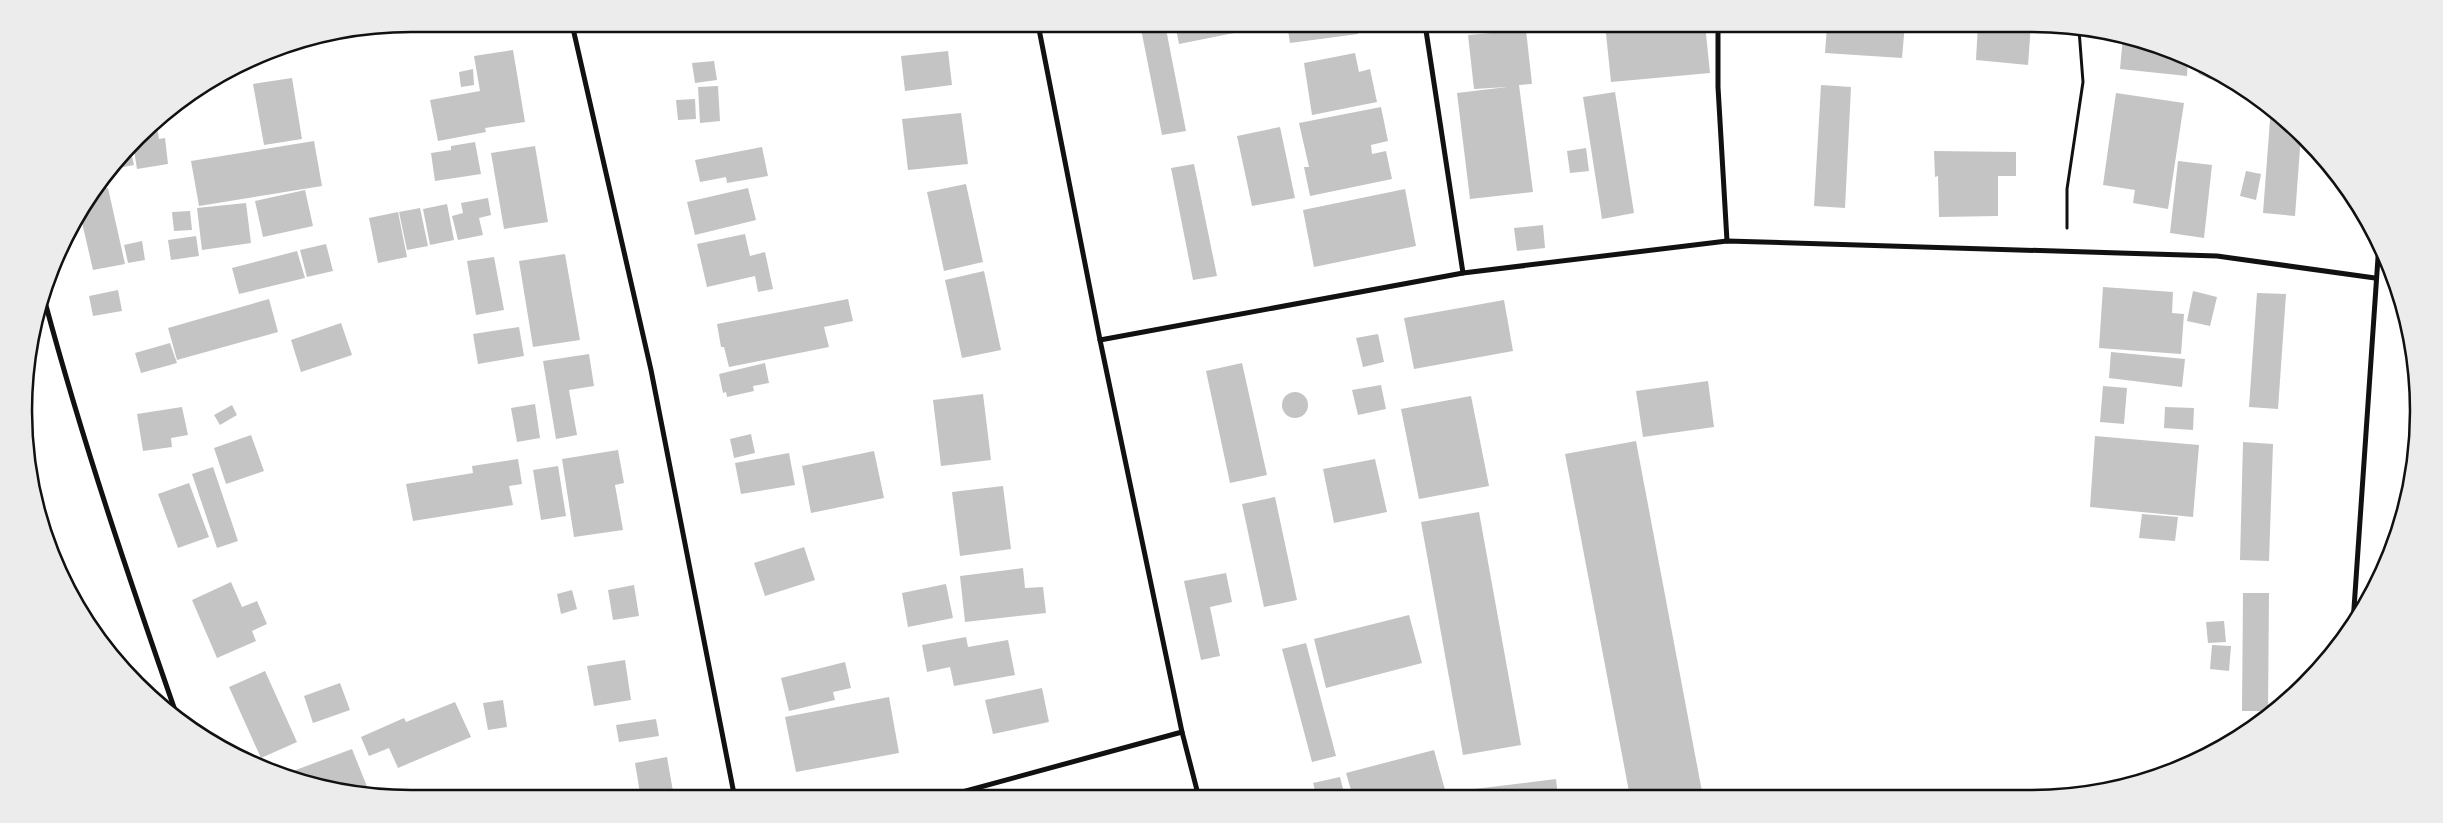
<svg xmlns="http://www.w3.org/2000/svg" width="2443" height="823" font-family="Ubuntu,sans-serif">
  <rect width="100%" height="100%" fill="#fff"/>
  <g fill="#c4c4c4">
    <path d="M 1140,24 L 1165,24 L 1186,131 L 1162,135 Z"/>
    <path d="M 1175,24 L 1269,24 L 1269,26 L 1179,44 Z"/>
    <path d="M 1287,24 L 1357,24 L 1358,34 L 1290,43 Z"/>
    <path d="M 1465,24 L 1503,24 L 1503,25 L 1466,30 Z"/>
    <path d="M 1605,24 L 1705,24 L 1710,73 L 1611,82 Z"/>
    <path d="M 1813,24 L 1905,24 L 1902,58 L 1825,53 L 1827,26 Z"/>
    <path d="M 1978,24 L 2031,24 L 2028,65 L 1976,60 Z"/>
    <path d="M 1526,30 L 1532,84 L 1519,85 L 1533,192 L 1470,199 L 1457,93 L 1507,87 L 1474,89 L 1468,35 Z"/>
    <path d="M 2123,36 L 2188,58 L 2187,76 L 2120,69 Z"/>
    <path d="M 513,50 L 525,122 L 485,128 L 486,132 L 438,141 L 430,100 L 480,91 L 474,56 Z"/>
    <path d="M 948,51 L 952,85 L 905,91 L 901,56 Z"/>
    <path d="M 1355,53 L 1359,72 L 1370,69 L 1377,102 L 1312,115 L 1304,63 Z"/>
    <path d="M 2191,59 L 2203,64 L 2224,77 L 2210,79 L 2199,74 Z"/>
    <path d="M 714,61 L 717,80 L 695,83 L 692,63 Z"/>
    <path d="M 473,69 L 474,85 L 461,87 L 459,72 Z"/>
    <path d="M 292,78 L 302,139 L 264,145 L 253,84 Z"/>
    <path d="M 1821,85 L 1851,87 L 1845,208 L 1814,206 Z"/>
    <path d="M 718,86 L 720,121 L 700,123 L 698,87 Z"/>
    <path d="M 1615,92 L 1634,213 L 1602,219 L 1583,97 Z"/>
    <path d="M 2116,93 L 2184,103 L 2168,209 L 2133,203 L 2135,190 L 2103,185 Z"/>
    <path d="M 695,99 L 696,119 L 678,120 L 676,100 Z"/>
    <path d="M 1381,107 L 1388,141 L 1371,145 L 1372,154 L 1386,151 L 1392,179 L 1310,196 L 1304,167 L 1309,167 L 1299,123 Z"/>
    <path d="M 2271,107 L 2301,135 L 2295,216 L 2263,213 Z"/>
    <path d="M 961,113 L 968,164 L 908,170 L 902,119 Z"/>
    <path d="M 156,120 L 159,139 L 165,138 L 168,164 L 137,169 L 133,144 Z"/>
    <path d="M 1280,127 L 1295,198 L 1252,206 L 1237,136 Z"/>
    <path d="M 314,141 L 322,186 L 199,206 L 191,161 Z"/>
    <path d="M 475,142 L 481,174 L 435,181 L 431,153 L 451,150 L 451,146 Z"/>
    <path d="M 535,146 L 548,222 L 504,229 L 491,153 Z"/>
    <path d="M 130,147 L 134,165 L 113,169 L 112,167 Z"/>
    <path d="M 762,147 L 768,176 L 727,183 L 726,177 L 700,182 L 695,160 Z"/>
    <path d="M 1586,148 L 1589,171 L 1570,173 L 1567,151 Z"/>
    <path d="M 1934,151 L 2016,152 L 2016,176 L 1998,176 L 1998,216 L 1939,217 L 1938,176 L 1935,177 Z"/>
    <path d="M 2178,161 L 2212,165 L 2204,238 L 2170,233 Z"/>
    <path d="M 1194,164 L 1217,276 L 1193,280 L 1171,168 Z"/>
    <path d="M 2246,171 L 2261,174 L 2256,200 L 2240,196 Z"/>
    <path d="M 966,184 L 983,262 L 944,271 L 927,192 Z"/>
    <path d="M 108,188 L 125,264 L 93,270 L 80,214 L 94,191 Z"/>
    <path d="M 748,188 L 756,220 L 695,235 L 687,202 Z"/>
    <path d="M 1405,189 L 1416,246 L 1314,267 L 1303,210 Z"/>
    <path d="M 305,190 L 313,226 L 263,237 L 255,201 Z"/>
    <path d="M 488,198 L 491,215 L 479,218 L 483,235 L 458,240 L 452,216 L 463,213 L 461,203 Z"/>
    <path d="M 246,203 L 251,243 L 202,250 L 197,208 Z"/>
    <path d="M 447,204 L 454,240 L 430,245 L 423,209 Z"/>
    <path d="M 420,208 L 428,246 L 407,250 L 399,212 Z"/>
    <path d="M 190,211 L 192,230 L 174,231 L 172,212 Z"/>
    <path d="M 398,212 L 407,257 L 378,263 L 369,218 Z"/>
    <path d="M 1543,225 L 1545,248 L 1517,251 L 1514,228 Z"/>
    <path d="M 745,234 L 750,256 L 765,252 L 773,289 L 758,292 L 755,276 L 707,287 L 697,244 Z"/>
    <path d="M 196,236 L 199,256 L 171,260 L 168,240 Z"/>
    <path d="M 142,241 L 145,260 L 128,263 L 124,245 Z"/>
    <path d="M 326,244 L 333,271 L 307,277 L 300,250 Z"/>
    <path d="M 297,251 L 305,278 L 239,294 L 232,268 Z"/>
    <path d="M 565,254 L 580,340 L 533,347 L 519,261 Z"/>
    <path d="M 494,257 L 504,310 L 476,315 L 467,261 Z"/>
    <path d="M 984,271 L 1001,350 L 962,358 L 945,280 Z"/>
    <path d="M 2103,287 L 2173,292 L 2172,313 L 2184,314 L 2181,354 L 2099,348 Z"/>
    <path d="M 118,290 L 122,311 L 93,316 L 89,296 Z"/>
    <path d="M 2193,291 L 2217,297 L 2210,326 L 2187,321 Z"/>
    <path d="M 2257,293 L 2286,294 L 2278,409 L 2249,407 Z"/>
    <path d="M 269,299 L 278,332 L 177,360 L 168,328 Z"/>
    <path d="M 848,299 L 853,321 L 824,327 L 829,347 L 729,367 L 724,347 L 721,347 L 717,324 Z"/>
    <path d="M 1504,300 L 1513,351 L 1414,369 L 1404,318 Z"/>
    <path d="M 341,323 L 352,355 L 301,372 L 291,340 Z"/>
    <path d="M 519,327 L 524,356 L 478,364 L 473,334 Z"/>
    <path d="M 1378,334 L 1384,362 L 1363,367 L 1356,338 Z"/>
    <path d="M 170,343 L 177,363 L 141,373 L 135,353 Z"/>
    <path d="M 2111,352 L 2185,359 L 2182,387 L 2109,378 Z"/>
    <path d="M 589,354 L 594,386 L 569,390 L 577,435 L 556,439 L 543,361 Z"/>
    <path d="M 765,363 L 769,383 L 753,386 L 754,391 L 727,397 L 726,392 L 723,393 L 719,374 Z"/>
    <path d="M 1242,363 L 1267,475 L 1230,483 L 1206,371 Z"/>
    <path d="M 1708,381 L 1714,427 L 1643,437 L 1636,391 Z"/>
    <path d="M 1381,385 L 1386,409 L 1358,415 L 1352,390 Z"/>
    <path d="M 2103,386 L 2127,388 L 2124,424 L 2100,422 Z"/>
    <circle cx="1295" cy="405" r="13"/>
    <path d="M 983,394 L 991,460 L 941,466 L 933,400 Z"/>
    <path d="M 1471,396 L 1489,486 L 1419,499 L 1401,409 Z"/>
    <path d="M 535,404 L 540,438 L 517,442 L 511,408 Z"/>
    <path d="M 232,405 L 237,415 L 220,425 L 214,415 Z"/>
    <path d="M 182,407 L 188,435 L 171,438 L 172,447 L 143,451 L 137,414 Z"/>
    <path d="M 2165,407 L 2194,408 L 2193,430 L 2164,428 Z"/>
    <path d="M 751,434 L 755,453 L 734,458 L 730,439 Z"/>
    <path d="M 251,435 L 264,471 L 226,484 L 214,448 Z"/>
    <path d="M 2095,436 L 2199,445 L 2193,517 L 2090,507 Z"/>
    <path d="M 1636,441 L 1703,797 L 1630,797 L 1565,454 Z"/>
    <path d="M 2243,442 L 2273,444 L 2269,561 L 2240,560 Z"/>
    <path d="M 618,450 L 624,483 L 615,485 L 623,530 L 574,537 L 562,459 Z"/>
    <path d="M 874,451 L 884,498 L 811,513 L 802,466 Z"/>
    <path d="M 789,453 L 795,485 L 741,494 L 735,463 Z"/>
    <path d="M 518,459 L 522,484 L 509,486 L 513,505 L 413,521 L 406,484 L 473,473 L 472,466 Z"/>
    <path d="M 1375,459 L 1387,512 L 1334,523 L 1323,469 Z"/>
    <path d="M 558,466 L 566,516 L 541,520 L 533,470 Z"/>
    <path d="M 213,467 L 238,541 L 217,548 L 192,474 Z"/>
    <path d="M 189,483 L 209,537 L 178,548 L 158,494 Z"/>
    <path d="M 1003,486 L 1011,549 L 960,556 L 952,492 Z"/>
    <path d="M 1275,497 L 1297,600 L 1264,607 L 1242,504 Z"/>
    <path d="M 1479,512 L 1521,745 L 1463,755 L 1421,522 Z"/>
    <path d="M 2142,514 L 2178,517 L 2175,541 L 2139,538 Z"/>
    <path d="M 44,517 L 47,532 L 46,532 L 40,518 Z"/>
    <path d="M 804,547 L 815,580 L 765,596 L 754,563 Z"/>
    <path d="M 1023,568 L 1025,588 L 1043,587 L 1046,613 L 965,622 L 960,576 Z"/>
    <path d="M 1226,573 L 1232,602 L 1210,607 L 1220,656 L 1201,660 L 1184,581 Z"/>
    <path d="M 231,582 L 242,607 L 257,601 L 267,624 L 252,631 L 256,641 L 217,658 L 192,600 Z"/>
    <path d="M 946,584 L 953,618 L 908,627 L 902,593 Z"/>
    <path d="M 634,585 L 639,616 L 613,620 L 608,590 Z"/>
    <path d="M 572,590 L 577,609 L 561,614 L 557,594 Z"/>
    <path d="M 2243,593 L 2269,593 L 2268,711 L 2242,711 Z"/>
    <path d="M 1409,615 L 1422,663 L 1326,688 L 1314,639 Z"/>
    <path d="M 2224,621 L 2226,642 L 2208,643 L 2206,622 Z"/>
    <path d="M 966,637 L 968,647 L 1008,640 L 1015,675 L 954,686 L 950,667 L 927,672 L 922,645 Z"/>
    <path d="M 1306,643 L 1336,756 L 1312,762 L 1282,649 Z"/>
    <path d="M 2212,645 L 2231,646 L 2229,671 L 2210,669 Z"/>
    <path d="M 625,660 L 631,700 L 594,706 L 587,666 Z"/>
    <path d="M 845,662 L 851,688 L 833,692 L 835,700 L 789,711 L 781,678 Z"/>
    <path d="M 265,671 L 297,742 L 261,758 L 229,687 Z"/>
    <path d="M 340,683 L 350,710 L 313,723 L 304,696 Z"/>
    <path d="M 1042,688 L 1049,722 L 993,734 L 985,700 Z"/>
    <path d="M 889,697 L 899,753 L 796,772 L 785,717 Z"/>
    <path d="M 503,700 L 507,727 L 488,730 L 483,703 Z"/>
    <path d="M 455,702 L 471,737 L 398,768 L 389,748 L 369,756 L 361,737 L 404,718 L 406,722 Z"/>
    <path d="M 656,719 L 659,736 L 619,742 L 616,725 Z"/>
    <path d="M 352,749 L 368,789 L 359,792 L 311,786 L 285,774 Z"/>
    <path d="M 1434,750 L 1447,797 L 1353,797 L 1346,773 Z"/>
    <path d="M 667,757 L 674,797 L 641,799 L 635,763 Z"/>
    <path d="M 1340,777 L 1345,797 L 1317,797 L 1313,783 Z"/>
    <path d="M 1556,779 L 1558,797 L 1466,797 L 1466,790 Z"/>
  </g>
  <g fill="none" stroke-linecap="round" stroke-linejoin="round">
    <path stroke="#111" stroke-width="3" d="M 2067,228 L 2067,189 L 2083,82 L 2079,30"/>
    <g stroke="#111" stroke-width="5">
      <path d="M 572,24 L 651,370 L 735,799"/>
      <path d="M 1038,24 L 1100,340 L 1182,732 L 1199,798"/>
      <path d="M 1425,24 L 1463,273"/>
      <path d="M 1718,24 L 1718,87 L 1727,241"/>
      <path d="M 45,302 C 83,443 130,581 178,719"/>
      <path d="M 1100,340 L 1463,273 L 1727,241 L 2217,256 L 2375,278"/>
      <path d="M 2353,623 L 2379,243"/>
      <path d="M 940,798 L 1182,732"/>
    </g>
  </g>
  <path d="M0 0H2443V823H0ZM411 32H2031A379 379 0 0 1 2410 411V411A379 379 0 0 1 2031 790H411A379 379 0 0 1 32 411V411A379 379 0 0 1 411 32Z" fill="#ececec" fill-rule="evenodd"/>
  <path fill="none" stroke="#111" stroke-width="2.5" d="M411 32H2031A379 379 0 0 1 2410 411V411A379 379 0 0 1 2031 790H411A379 379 0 0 1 32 411V411A379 379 0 0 1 411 32Z"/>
</svg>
